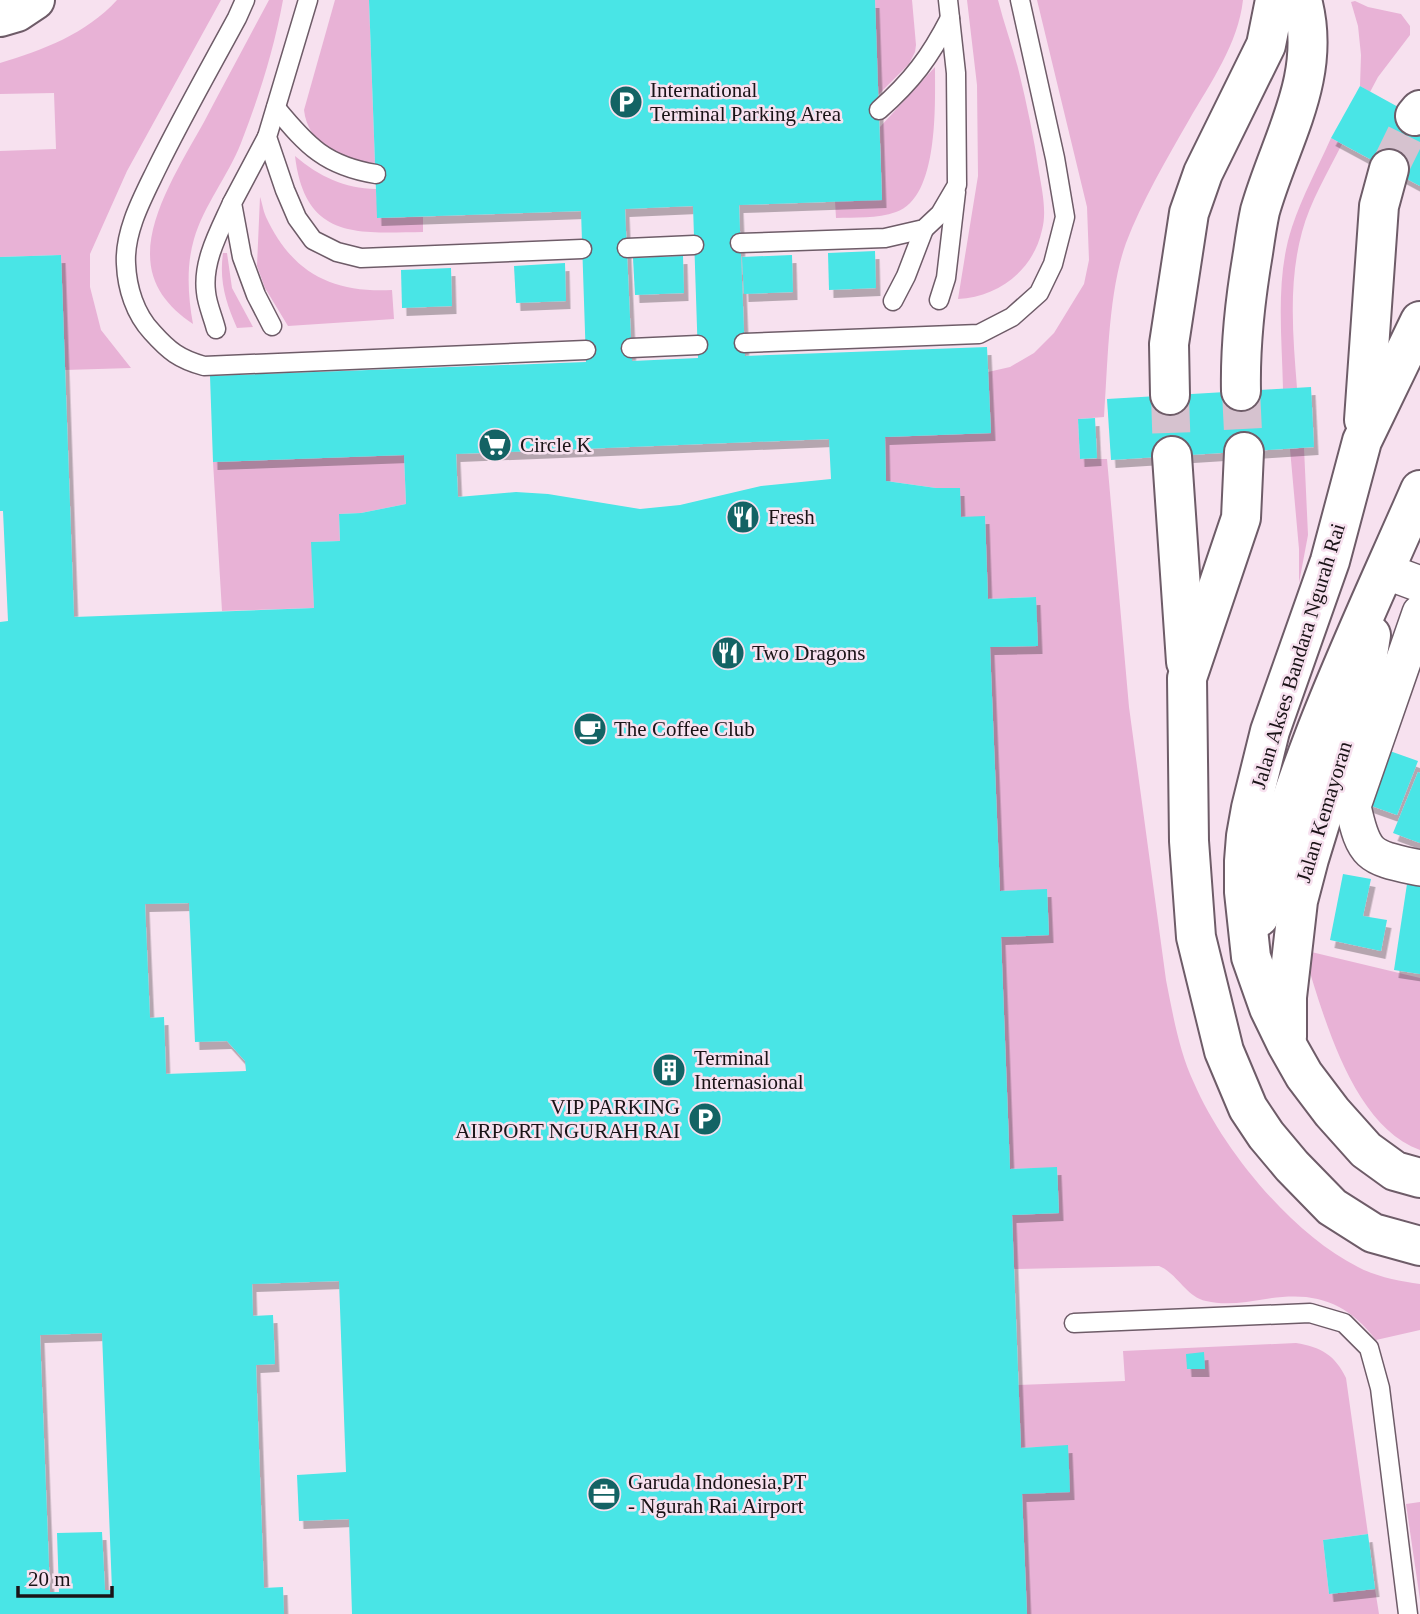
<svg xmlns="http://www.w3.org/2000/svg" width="1420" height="1614" font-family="'Times New Roman',serif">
  <defs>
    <filter id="shadow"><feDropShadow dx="4.5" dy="8" stdDeviation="0" flood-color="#0004"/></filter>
  </defs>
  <rect width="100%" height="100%" fill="#f7e1ef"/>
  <g fill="#e8b2d6">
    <path d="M 117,0 L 221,0 L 127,171 L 90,254 L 90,287 L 101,330 L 131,368 L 65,370 L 61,255 L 0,257 L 0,151 L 56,149 L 54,93 L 0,94 L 0,63 C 43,50 86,34 117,0 Z"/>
    <path d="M 269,0 L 283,0 C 274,49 259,97 241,143 C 228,176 204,205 194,239 C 186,266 188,297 193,324 C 168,307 150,286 150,254 C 150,211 183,160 204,122 C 225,82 247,41 269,0 Z"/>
    <path d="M 335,0 L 369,0 L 375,163 C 343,161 308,146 304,110 Z"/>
    <path d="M 875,0 L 912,0 L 916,45 L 915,52 L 909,64 L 878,95 Z"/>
    <path d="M 967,0 L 998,0 C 1004,24 1013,48 1019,72 C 1027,105 1034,138 1039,172 C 1042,190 1047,212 1042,230 C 1033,271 998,297 958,299 L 978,176 L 977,85 Z"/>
    <path d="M 1037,0 L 1243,0 C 1238,44 1211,82 1189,120 C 1166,160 1142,201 1126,243 C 1108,293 1108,364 1104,417 L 1078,419 L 1080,459 L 1107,459 L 1129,707 L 1166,980 C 1173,1015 1179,1051 1194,1083 C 1223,1150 1292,1234 1358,1267 C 1377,1277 1399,1281 1420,1284 L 1420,1330 L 1376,1340 C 1346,1301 1314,1291 1266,1299 C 1246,1302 1226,1306 1206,1301 C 1186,1297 1177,1273 1159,1266 L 1014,1269 L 1012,1215 L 1059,1213 L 1057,1168 L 1010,1169 L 1001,937 L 1049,935 L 1047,890 L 1000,891 L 990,647 L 1038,646 L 1035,597 L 988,599 L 985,517 L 961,517 L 959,488 L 936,488 L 886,481 L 885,437 L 991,433 L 988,372 L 1010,367 L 1034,353 L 1054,333 L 1084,284 L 1089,260 L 1087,207 Z"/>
    <path d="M 1355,1 L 1368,7 L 1401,14 L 1410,26 L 1410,35 L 1378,77 L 1370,92 L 1360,86 L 1361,55 L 1358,26 L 1351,2 Z"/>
    <path d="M 935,67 C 935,104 939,198 896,212 C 877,219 855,217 836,218 L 835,201 L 882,199 L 880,127 Z"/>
    <path d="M 1331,138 L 1342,144 C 1328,172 1310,202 1302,232 C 1288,283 1293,337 1297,388 L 1283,389 C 1282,336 1275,278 1292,227 C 1302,197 1318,167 1331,138 Z"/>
    <path d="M 295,156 C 320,177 344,188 376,189 L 378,218 L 423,217 L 423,232 C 357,233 305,240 295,156 Z"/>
    <path d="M 260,197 C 262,202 263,210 266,217 C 292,273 332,293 392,290 L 394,319 L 288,326 L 265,288 L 257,266 Z"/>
    <path d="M 223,253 L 227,253 L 232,288 L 253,327 L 237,328 C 226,303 219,281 223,253 Z"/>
    <path d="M 1304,448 L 1308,535 L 1299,583 L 1299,549 L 1290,449 Z"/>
    <path d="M 404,455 L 406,504 L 361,513 L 339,514 L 340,541 L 312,542 L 314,608 L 222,611 L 213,462 Z"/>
    <path d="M 1303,950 L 1420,978 L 1420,1150 C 1351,1125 1323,1013 1303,950 Z"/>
    <path d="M 1296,1343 C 1321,1347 1335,1355 1346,1378 L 1368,1534 L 1323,1540 L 1329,1594 L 1375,1589 L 1379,1614 L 1027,1614 L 1022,1494 L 1068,1446 L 1021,1448 L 1018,1385 L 1125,1381 L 1123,1351 Z"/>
    <path d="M 1420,1502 L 1420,1600 L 1406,1504 Z"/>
  </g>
  <g fill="#49e5e6" fill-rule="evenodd" filter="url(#shadow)">
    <path d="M 369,0 L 875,0 L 882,200 L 739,205 L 745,356 L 987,347 L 991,433 L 885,437 L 886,481 L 936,488 L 960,488 L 961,517 L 985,516 L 988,599 L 1036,597 L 1038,646 L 990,647 L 1000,891 L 1047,889 L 1049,935 L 1001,937 L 1010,1169 L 1057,1167 L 1059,1213 L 1012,1215 L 1021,1448 L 1068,1445 L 1070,1492 L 1022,1494 L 1027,1614 L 352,1614 L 349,1519 L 299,1521 L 297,1475 L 346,1472 L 339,1281 L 252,1284 L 253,1316 L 273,1315 L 275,1364 L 256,1365 L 264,1588 L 283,1587 L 284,1614 L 0,1614 L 0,622 L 8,621 L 3,511 L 0,511 L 0,257 L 61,255 L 74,617 L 314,608 L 311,542 L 340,541 L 339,514 L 361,513 L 406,504 L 404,455 L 213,462 L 210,376 L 586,362 L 581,211 L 377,218 ZM 693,206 L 698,358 L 632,361 L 625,209 ZM 829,439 L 831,479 L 761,486 L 680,505 L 640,509 L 548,494 L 516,492 L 458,497 L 456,454 ZM 189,903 L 195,1042 L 227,1041 L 245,1061 L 246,1071 L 166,1074 L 164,1017 L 150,1018 L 145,904 ZM 102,1333 L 112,1590 L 105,1590 L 102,1532 L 57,1533 L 59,1592 L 50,1592 L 40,1335 Z"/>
    <path d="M 1360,86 L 1420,119 L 1420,186 L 1331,138 Z"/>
    <path d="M 875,251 L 876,288 L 829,290 L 828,253 Z"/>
    <path d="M 792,255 L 793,292 L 744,294 L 742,257 Z"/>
    <path d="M 683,256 L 684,293 L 635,295 L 633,258 Z"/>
    <path d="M 565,263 L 566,301 L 516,303 L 514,266 Z"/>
    <path d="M 451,268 L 452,306 L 402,308 L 401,270 Z"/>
    <path d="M 1311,387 L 1314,447 L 1111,460 L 1107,399 Z"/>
    <path d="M 1095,418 L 1097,458 L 1080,459 L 1078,419 Z"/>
    <path d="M 1387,750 L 1418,761 L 1397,815 L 1366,804 Z"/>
    <path d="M 1418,772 L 1420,773 L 1420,843 L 1393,833 Z"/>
    <path d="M 1343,874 L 1371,879 L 1363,916 L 1387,920 L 1381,951 L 1330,940 Z"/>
    <path d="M 1407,884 L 1420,886 L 1420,974 L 1394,970 Z"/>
    <path d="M 1204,1352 L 1205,1369 L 1187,1369 L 1186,1354 Z"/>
    <path d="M 1368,1534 L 1375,1589 L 1329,1594 L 1323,1540 Z"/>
  </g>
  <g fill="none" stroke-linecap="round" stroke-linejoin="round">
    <g stroke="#d6c2cf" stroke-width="38" stroke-dasharray="38 19" stroke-linecap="butt">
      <path d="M 1389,169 L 1415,116"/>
      <path d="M 1241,391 L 1244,452"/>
      <path d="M 1170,395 L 1172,456"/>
    </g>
    <defs>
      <g id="lane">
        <path d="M 245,0 L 237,18 C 210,68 182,117 157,168 C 143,197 124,231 126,264 C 127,288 135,314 152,332 C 169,351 179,359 204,366 L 586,350"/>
        <path d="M 308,0 L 267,137 L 285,190 L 297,218 L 313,240 L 337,252 L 361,258 L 582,249"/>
        <path d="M 276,108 C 307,146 326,166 376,174"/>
        <path d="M 879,110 C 912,81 930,57 950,18"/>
        <path d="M 267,137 L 232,203 L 242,257 L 256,295 L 272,326"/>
        <path d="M 740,243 L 885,238 L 924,229 L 940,214 L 957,185 L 956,73 L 948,0"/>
        <path d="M 627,248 L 694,245"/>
        <path d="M 939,300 L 946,278 L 956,192"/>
        <path d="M 893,301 L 906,276 L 924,229"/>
        <path d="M 216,329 C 213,317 207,304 206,292 C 202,261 220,230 232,203"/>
        <path d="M 744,343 L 979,334 L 1012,317 L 1039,293 L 1053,264 L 1065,217 L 1055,158 L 1020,0"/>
        <path d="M 631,348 L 698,345"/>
        <path d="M 1074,1323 L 1310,1313 L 1344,1323 L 1369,1348 L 1380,1388 L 1408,1614"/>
      </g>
      <g id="street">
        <path d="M 1385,571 L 1420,584"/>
        <path d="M 1420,613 L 1353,806 C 1364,858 1370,857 1420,868"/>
      </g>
      <g id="secondary">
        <path d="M 0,17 L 17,12 L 35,0"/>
        <path d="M 1415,116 L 1420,110"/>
        <path d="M 1420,321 L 1362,441 L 1330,561 L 1270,731 L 1251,808 L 1246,836 L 1244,861 L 1244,892 L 1251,957 L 1269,1008 L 1287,1045 L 1304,1075 L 1332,1112 L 1366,1150 L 1395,1171 L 1420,1178"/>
        <path d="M 1241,391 C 1240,344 1245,300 1253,253 C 1255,239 1257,225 1260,211 C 1280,140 1323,77 1302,0"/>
        <path d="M 1170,395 L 1169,344 L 1189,213 L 1203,173 L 1266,45 L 1275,0"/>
        <path d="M 1364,420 L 1379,206 L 1389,169"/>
        <path d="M 1244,452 L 1241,518 L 1187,678 L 1189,841 L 1196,937 L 1224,1051 L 1248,1108 L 1266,1135 L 1292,1166 L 1332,1207 L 1373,1233 L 1420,1246"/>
        <path d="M 1172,456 L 1186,662"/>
        <path d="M 1259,917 C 1290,769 1360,628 1420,490"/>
        <path d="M 1287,1037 L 1287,997 L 1298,901 L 1309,859 L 1364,680 L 1371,635"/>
      </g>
    </defs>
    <use href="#lane" stroke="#6e5c68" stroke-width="21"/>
    <use href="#street" stroke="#6e5c68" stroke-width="38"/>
    <use href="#secondary" stroke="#6e5c68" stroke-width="42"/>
    <use href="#lane" stroke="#fff" stroke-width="18"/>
    <use href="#street" stroke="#fff" stroke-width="35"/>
    <use href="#secondary" stroke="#fff" stroke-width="38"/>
  </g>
  <defs>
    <symbol id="parking-disc" viewBox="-11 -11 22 22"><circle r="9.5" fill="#136364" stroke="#f7e1ef"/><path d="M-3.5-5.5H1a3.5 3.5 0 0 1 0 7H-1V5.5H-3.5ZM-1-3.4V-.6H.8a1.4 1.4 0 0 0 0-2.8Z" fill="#fff"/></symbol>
    <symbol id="supermarket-disc" viewBox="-11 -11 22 22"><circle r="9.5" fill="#136364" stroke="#f7e1ef"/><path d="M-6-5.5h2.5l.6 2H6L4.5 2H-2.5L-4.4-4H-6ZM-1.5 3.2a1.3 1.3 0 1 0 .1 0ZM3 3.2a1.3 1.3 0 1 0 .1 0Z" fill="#fff"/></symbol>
    <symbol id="restaurant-disc" viewBox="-11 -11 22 22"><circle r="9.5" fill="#136364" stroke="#f7e1ef"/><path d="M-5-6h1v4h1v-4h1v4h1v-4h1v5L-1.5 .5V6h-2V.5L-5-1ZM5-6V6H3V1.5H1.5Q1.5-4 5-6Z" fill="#fff"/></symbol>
    <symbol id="cafe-disc" viewBox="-11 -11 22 22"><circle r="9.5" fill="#136364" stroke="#f7e1ef"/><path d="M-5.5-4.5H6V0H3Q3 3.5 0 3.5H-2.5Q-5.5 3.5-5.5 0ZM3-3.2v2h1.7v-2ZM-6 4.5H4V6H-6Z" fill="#fff"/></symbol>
    <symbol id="building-disc" viewBox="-11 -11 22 22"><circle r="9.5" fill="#136364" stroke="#f7e1ef"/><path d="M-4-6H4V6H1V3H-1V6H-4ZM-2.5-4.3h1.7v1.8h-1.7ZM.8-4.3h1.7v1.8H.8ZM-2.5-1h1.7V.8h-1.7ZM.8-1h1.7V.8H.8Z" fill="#fff"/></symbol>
    <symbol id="office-disc" viewBox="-11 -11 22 22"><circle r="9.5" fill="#136364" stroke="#f7e1ef"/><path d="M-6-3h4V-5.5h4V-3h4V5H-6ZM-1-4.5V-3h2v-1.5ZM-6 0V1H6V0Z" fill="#fff"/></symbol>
  </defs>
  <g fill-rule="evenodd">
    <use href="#parking-disc" x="607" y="83" width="38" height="38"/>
    <use href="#supermarket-disc" x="476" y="426" width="38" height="38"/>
    <use href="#restaurant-disc" x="724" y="498" width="38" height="38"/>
    <use href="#restaurant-disc" x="709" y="634" width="38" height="38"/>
    <use href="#cafe-disc" x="571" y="710" width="38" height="38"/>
    <use href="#building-disc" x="650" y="1051" width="38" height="38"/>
    <use href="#parking-disc" x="686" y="1100" width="38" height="38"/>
    <use href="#office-disc" x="585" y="1475" width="38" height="38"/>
  </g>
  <g text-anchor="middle" stroke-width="5" stroke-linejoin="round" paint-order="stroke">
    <g font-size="21" fill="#1a1317" stroke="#f7e1ef" text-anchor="start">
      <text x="650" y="97">International<tspan x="650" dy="24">Terminal Parking Area</tspan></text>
      <text x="520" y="452">Circle K</text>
      <text x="768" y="524">Fresh</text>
      <text x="752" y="660">Two Dragons</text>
      <text x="614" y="736">The Coffee Club</text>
      <text x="694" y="1065">Terminal<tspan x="694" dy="24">Internasional</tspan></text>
      <text x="680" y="1114" text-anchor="end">VIP PARKING<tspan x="680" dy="24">AIRPORT NGURAH RAI</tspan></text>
      <text x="628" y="1489">Garuda Indonesia,PT<tspan x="628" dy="24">- Ngurah Rai Airport</tspan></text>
    </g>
    <g font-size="21" fill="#1a1317" stroke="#f7e1ef">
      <text transform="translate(1298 656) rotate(-73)" y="7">Jalan Akses Bandara Ngurah Rai</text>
      <text transform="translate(1324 812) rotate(-73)" y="7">Jalan Kemayoran</text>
    </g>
  </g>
  <path d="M18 1586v10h94v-10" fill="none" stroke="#1a1317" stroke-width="3.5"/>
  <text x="28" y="1586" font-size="21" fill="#1a1317" stroke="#f7e1ef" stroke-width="5" paint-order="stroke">20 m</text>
</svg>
